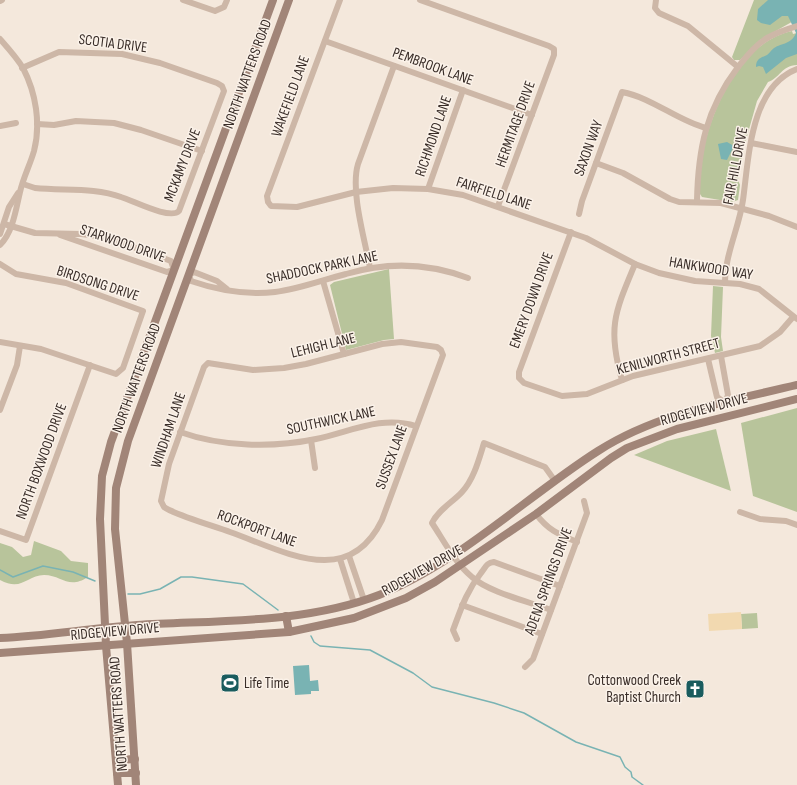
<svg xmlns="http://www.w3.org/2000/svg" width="797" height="785" font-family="'Sofia Sans Condensed',sans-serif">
  <rect width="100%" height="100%" fill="#f4e8dc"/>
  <g fill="#b8c49b">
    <path d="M 754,0 L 797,0 L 797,19 L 760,40 L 740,60 L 734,60 L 732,57 Z"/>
    <path d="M 792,31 L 793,34 L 797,33 L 797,65 C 781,66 780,78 768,82 L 757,101 L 744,147 L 738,180 L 740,185 L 738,200 L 732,202 L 702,197 L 700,194 C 700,184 699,173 701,163 C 708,115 739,42 792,31 Z"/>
    <path d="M 389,269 L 394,339 L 384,340 L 346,350 L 330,285 L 334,282 Z"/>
    <path d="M 713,286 L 723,287 L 721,337 L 723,351 L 715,353 L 711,336 Z"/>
    <path d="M 797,408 L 797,512 L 753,496 L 741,423 Z"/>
    <path d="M 716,429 L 731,491 L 634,455 L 667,441 Z"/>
    <path d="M 34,541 L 61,551 L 71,561 L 88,563 L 88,577 C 68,590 62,575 44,575 C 27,575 22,592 0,580 L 0,543 L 12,547 L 23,557 L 31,555 Z"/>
    <path d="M 757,613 L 758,628 L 742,629 L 741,614 Z"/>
  </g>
  <path fill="#f2d9b0" d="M 741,612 L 742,629 L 709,631 L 708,614 Z"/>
  <g fill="#79b3b3">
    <path d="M 768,0 L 797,0 L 797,54 L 786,58 L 766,74 L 763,67 L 759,66 L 756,67 C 756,59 760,58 767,55 C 770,53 771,50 774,48 C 782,43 792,44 796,33 L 788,16 L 782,16 L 770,25 L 761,23 L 757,20 L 758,9 Z"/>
    <path d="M 727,142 L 734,146 L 727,160 L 721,159 L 718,144 Z"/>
    <path d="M 309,665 L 310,681 L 318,680 L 319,691 L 311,691 L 311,694 L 295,695 L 293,666 Z"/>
  </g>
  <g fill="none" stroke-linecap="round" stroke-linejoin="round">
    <g stroke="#79b3b3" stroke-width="1.5">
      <path d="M 0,570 L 13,577 L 43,566 L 73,572 L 95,581"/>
      <path d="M 128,594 L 140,594 L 160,589 L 181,577 L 192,577 L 243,584 L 278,610"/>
      <path d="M 311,636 L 314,642 L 320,646 L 370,650 L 413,673 L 432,687 L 494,703 L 524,713 L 576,742 L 620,757 L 625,767 L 631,772 L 632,777 L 643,785"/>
    </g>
    <g stroke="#cdb7a7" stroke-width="6">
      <path d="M 183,0 L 215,11 L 224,7 L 227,0"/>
      <path d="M 340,0 L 267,196 L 268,202 L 271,206 L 297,207 L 356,192 L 393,188 L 428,189 L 463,195 L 586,238 L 635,264 L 659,273 L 695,281 L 740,284 L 759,289 L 797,319"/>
      <path d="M 420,0 L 549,46 L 554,49 L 554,55 L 498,206"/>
      <path d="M 656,0 L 655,8 L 659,13 L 688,26 L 738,67"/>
      <path d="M 0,1 L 2,0"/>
      <path d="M 0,39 C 8,48 17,58 23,68 C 36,93 41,124 34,151 C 30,165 23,178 20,192 C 16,209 13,232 0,245"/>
      <path d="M 325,41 L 532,115"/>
      <path d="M 22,68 L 59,52 L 122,54 L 160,63 L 217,83 L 222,86 L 224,91 L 179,211 C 170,220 134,201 121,197 C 95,187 63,191 35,188 L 23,184"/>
      <path d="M 37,124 L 54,125 L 76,121 L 114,123 L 141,130 L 202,151"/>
      <path d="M 0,126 L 16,123"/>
      <path d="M 751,143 L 797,152"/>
      <path d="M 596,163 L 623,173 L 670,199 L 679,202 L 721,203 L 769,216 L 797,227"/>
      <path d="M 428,189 L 463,90"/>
      <path d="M 697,201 C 698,149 706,109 738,67 C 747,56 756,44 769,37 C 777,32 787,29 797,26"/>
      <path d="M 579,214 L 582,201 L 622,92 C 653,98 676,120 706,128"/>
      <path d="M 4,224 L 35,233 L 81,234 L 106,237 L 171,261 L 174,270 L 167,272 L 60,235"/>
      <path d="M 571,232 L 519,372 L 519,378 L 524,383 L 562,396 L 587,394 L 633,376 L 760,346 L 780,332 L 793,317"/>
      <path d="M 0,234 L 9,207 L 18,193"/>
      <path d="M 0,264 L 16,274 L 66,283 L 143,311 L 123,368 L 116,374 L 41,349 L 0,342"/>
      <path d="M 370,268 C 365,240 350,191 358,164 L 394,66"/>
      <path d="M 323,281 L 344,354"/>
      <path d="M 725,283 C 725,254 739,228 743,200 C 749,157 750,87 797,69"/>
      <path d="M 227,289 L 217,281 L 194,272 L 189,275 L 191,281 C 217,290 247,295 275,292 C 299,289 322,280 346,274 C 386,262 428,263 468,278"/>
      <path d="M 401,342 L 437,347 L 441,350 L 443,355 L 382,520 C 348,590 284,551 230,532 C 214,526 175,515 164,507 L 161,501 L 169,464 L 204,367 L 208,363 L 253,370 L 284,368 L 306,364 L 382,344 Z"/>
      <path d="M 708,359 L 717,397 L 725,403 L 728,395 L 721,356"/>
      <path d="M 622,380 C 607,328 615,312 635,264"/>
      <path d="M 0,410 L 17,365 L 20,346"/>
      <path d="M 180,432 C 222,447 273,448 316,439 C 350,432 381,415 416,426"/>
      <path d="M 311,440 L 315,468"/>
      <path d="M 740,512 L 760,519 L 786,521 L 797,525"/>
      <path d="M 536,514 C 548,530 558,534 577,542"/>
      <path d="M 0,531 L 26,540 L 90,365"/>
      <path d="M 349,556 L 364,600"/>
      <path d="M 340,559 L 354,603"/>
      <path d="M 462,605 L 542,634"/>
      <path d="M 551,610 C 530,602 488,592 472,577 C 455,563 444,541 432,523 C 438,510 453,502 462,492 C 474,479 479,459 484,443 L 545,467 L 555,481"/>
      <path d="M 457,639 L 453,630 C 461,609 466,592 481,573 C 486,567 486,563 494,562 L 560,586"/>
      <path d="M 525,667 L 533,659 L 587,513 L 584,501"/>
    </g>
    <g stroke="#a18578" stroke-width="8">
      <path d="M 286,616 L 289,632"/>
      <path d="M 0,638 C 46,636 91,628 137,625 C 217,620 304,624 379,595 C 458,564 527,496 598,451 C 657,413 730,401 797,385"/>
      <path d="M 0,653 L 289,632 L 354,618 L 406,598 L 435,582 L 536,514 L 611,458 L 627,448 L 677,429 L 797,399"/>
      <path d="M 116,760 L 135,759"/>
      <path d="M 117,773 L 136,773"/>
      <path d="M 118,785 L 106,646 L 100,519 L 102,476 L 111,442 L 273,0"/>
      <path d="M 136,785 L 127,643 L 115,529 L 116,488 L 128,441 L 289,0"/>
    </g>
  </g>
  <defs>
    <symbol id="stadium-square" viewBox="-11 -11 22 22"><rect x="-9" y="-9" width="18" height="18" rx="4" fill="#1a5c5e" stroke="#fbf2e9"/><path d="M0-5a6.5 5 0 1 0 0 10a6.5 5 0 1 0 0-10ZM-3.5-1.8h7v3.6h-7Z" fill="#fff"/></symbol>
    <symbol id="church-square" viewBox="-11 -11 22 22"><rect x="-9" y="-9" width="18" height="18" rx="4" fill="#1a5c5e" stroke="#fbf2e9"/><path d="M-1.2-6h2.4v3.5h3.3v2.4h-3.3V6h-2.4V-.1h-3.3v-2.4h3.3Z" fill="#fff"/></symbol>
  </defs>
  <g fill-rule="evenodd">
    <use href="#stadium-square" x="219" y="672" width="22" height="22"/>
    <use href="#church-square" x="684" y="678" width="22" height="22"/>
  </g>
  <g text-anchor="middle" stroke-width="3" stroke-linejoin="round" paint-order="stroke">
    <g font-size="15" fill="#392d28" stroke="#fbf2e9">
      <text transform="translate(113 43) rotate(7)" y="5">SCOTIA DRIVE</text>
      <text transform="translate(433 66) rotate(20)" y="5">PEMBROOK LANE</text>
      <text transform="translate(247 74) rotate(-70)" y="5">NORTH WATTERS ROAD</text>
      <text transform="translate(290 96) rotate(-70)" y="5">WAKEFIELD LANE</text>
      <text transform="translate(515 124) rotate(-70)" y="5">HERMITAGE DRIVE</text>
      <text transform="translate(433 136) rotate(-71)" y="5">RICHMOND LANE</text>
      <text transform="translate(588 148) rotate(-70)" y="5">SAXON WAY</text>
      <text transform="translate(182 165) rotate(-69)" y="5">MCKAMY DRIVE</text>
      <text transform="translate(735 166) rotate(-79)" y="5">FAIR HILL DRIVE</text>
      <text transform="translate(494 193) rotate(18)" y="5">FAIRFIELD LANE</text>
      <text transform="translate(123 243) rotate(19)" y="5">STARWOOD DRIVE</text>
      <text transform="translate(322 267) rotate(-12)" y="5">SHADDOCK PARK LANE</text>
      <text transform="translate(711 268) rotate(9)" y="5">HANKWOOD WAY</text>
      <text transform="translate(98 283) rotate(18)" y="5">BIRDSONG DRIVE</text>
      <text transform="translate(531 300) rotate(-70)" y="5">EMERY DOWN DRIVE</text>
      <text transform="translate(323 345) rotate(-14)" y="5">LEHIGH LANE</text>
      <text transform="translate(668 356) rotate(-15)" y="5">KENILWORTH STREET</text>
      <text transform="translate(136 378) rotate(-70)" y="5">NORTH WATTERS ROAD</text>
      <text transform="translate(704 409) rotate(-15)" y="5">RIDGEVIEW DRIVE</text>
      <text transform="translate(331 420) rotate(-12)" y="5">SOUTHWICK LANE</text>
      <text transform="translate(168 430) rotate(-71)" y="5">WINDHAM LANE</text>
      <text transform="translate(391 457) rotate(-70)" y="5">SUSSEX LANE</text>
      <text transform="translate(41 461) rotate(-70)" y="5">NORTH BOXWOOD DRIVE</text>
      <text transform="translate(257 528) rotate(20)" y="5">ROCKPORT LANE</text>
      <text transform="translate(422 570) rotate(-29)" y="5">RIDGEVIEW DRIVE</text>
      <text transform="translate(548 581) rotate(-70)" y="5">ADENA SPRINGS DRIVE</text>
      <text transform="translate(115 631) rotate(-5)" y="5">RIDGEVIEW DRIVE</text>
      <text transform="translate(118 714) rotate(-94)" y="5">NORTH WATTERS ROAD</text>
    </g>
    <g font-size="15" fill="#392d28" stroke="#fbf2e9" text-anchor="end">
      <text x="681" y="685">Cottonwood Creek<tspan x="681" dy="17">Baptist Church</tspan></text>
      <text x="244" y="688" text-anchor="start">Life Time</text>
    </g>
  </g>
</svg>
